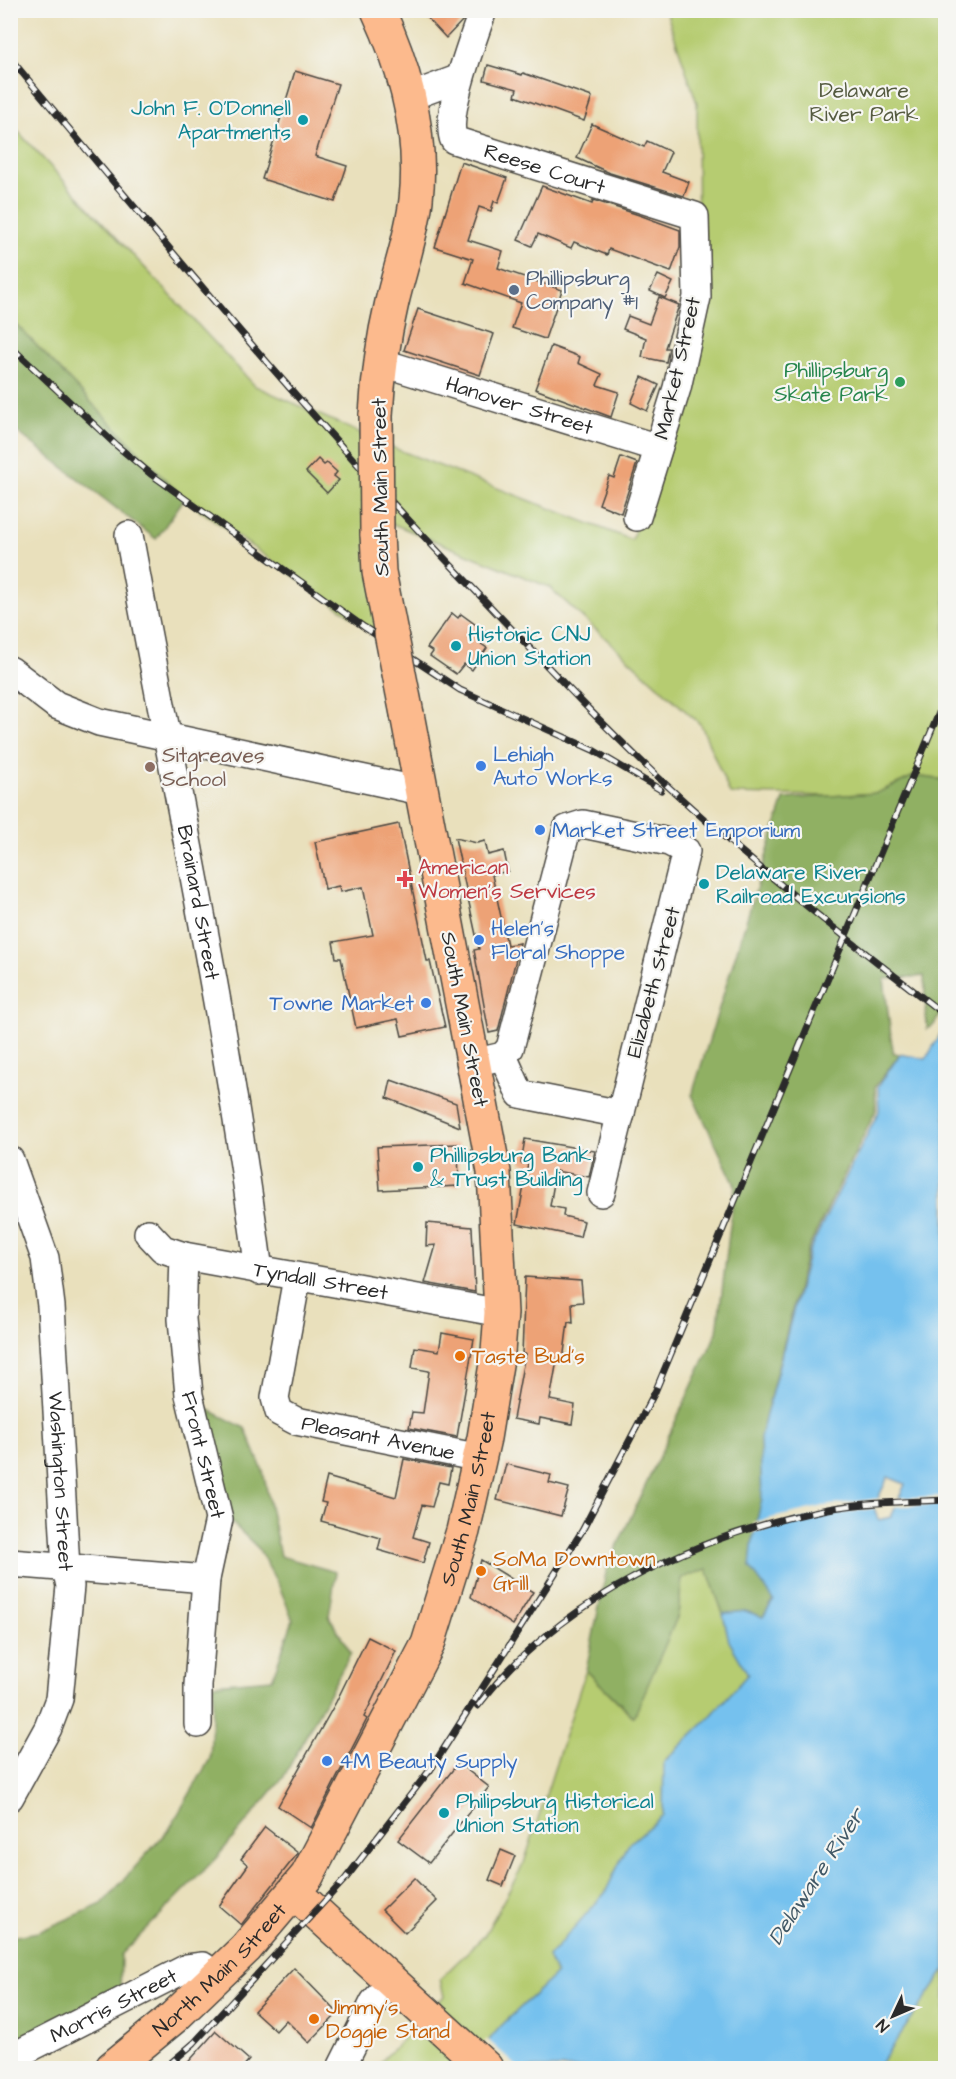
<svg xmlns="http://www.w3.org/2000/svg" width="956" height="2079" font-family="'Architects Daughter',sans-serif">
  <rect width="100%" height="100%" fill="#f6f6f2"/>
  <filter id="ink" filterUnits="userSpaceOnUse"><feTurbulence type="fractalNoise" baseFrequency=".0167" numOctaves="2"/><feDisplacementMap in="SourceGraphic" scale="12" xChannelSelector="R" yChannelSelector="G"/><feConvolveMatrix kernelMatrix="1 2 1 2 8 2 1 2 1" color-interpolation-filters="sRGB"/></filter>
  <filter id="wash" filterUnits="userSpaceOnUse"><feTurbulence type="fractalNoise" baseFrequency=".008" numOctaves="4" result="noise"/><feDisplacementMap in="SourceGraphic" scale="24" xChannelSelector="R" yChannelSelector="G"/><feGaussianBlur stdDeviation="1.35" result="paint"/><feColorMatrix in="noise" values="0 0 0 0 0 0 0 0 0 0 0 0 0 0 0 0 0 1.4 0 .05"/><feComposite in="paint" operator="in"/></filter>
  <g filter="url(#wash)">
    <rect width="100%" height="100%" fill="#e9e0bc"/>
    <g fill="#b6cc71" stroke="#707c4e" stroke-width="1.5">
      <path d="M 666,11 L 945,11 L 945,780 L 914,776 L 877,793 L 832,796 L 730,794 L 701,725 L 549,587 L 378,518 L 387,641 L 184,499 L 11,319 L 10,123 L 255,386 L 396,449 L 632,540 L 698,285 L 697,103 Z"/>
      <path d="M 707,1568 L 723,1614 L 729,1641 L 748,1674 L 709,1718 L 664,1761 L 663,1815 L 628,1845 L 605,1893 L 548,1957 L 556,1974 L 502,2025 L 465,2068 L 375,2068 L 444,1996 L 440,1979 L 484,1936 L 524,1863 L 586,1670 L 633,1717 L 678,1615 L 682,1578 Z"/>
      <path d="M 945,1970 L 945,2068 L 877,2068 Z"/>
    </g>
    <g fill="#90b063" stroke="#5e6e47" stroke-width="1.5">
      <path d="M 11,319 L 184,499 L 156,539 L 11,427 Z"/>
      <path d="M 914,776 L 945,780 L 945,1005 L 934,1025 L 927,1029 L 924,976 L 884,979 L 893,1053 L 900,1054 L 875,1087 L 876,1110 L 807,1251 L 760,1438 L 762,1499 L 753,1538 L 750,1567 L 774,1599 L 763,1617 L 745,1611 L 723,1614 L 707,1569 L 682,1578 L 678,1615 L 634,1717 L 586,1670 L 607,1568 L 717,1332 L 735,1185 L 692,1095 L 784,799 L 877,793 Z"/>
      <path d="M 205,1408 L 245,1428 L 263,1471 L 280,1556 L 336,1572 L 329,1616 L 351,1653 L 283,1778 L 218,1856 L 121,1955 L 120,1998 L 11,2052 L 11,1937 L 38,1932 L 102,1904 L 170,1828 L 210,1759 L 214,1684 L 272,1679 L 293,1620 L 279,1586 L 258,1548 L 229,1520 Z"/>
    </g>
    <path fill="#74c1ee" stroke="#50768c" stroke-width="1.5" fill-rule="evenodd" d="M 945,1026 L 945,1970 L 877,2068 L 465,2068 L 502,2025 L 556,1974 L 548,1957 L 605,1893 L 628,1845 L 663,1815 L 664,1762 L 709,1718 L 748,1674 L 729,1641 L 723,1614 L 745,1611 L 763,1617 L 774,1600 L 750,1567 L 753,1538 L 762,1499 L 760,1438 L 809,1251 L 879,1111 L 878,1087 L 900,1054 L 926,1059 ZM 888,1477 L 905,1484 L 891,1517 L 878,1520 L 874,1507 Z"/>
    <g fill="#e9e0bc">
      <path d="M 945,1496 L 945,1504 L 892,1507 L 896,1498 Z"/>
      <path d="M 881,1498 L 878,1508 L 803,1519 L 751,1533 L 754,1522 L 824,1506 Z"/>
      <path d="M 487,2039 L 519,2068 L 462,2068 Z"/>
    </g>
    <g id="blocks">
      <g fill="#eda276">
        <path d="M 420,10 L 454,10 L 463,20 L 446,38 Z"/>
        <path d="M 488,65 L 522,75 L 523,73 L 592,97 L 584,121 L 515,96 L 517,89 L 484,80 Z"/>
        <path d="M 295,71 L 338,84 L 315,156 L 347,166 L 335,202 L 262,179 Z"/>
        <path d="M 592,124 L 644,147 L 647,141 L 671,152 L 662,172 L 689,182 L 684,196 L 610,173 L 577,158 Z"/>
        <path d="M 461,162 L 507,178 L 498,203 L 494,201 L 491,211 L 479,207 L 468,240 L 503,251 L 498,268 L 562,290 L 545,339 L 512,328 L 521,303 L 465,283 L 473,259 L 435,247 Z"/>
        <path d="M 542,186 L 592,204 L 593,200 L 642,216 L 680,230 L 680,247 L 671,272 L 609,249 L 607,255 L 574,242 L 571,248 L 538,234 L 532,246 L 518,240 Z"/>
        <path d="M 658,275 L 673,282 L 665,298 L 650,291 Z"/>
        <path d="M 659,297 L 679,305 L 665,348 L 669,348 L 666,362 L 642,357 L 646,338 L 623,329 L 628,316 L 649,324 Z"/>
        <path d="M 418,309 L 494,334 L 480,375 L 404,350 Z"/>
        <path d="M 551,346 L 580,357 L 578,363 L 602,374 L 597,385 L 619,392 L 611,417 L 535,389 Z"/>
        <path d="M 642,377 L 659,385 L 647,411 L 631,403 Z"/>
        <path d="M 621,457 L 637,463 L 621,513 L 599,504 L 609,476 L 614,478 Z"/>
        <path d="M 318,459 L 324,465 L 327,463 L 337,472 L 334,476 L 339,480 L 327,493 L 306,472 Z"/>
        <path d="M 452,613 L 458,618 L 461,614 L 487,633 L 480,643 L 487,648 L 472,670 L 464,664 L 456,674 L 430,656 L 433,652 L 427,648 Z"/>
        <path d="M 399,824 L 427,961 L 430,961 L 445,1027 L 402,1036 L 398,1019 L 356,1028 L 341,958 L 336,958 L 333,942 L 373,935 L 363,887 L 340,892 L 339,886 L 325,889 L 315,842 Z"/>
        <path d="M 455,838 L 477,843 L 485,841 L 488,855 L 504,851 L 508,871 L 492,875 L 507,945 L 520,943 L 498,1031 L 489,1033 L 474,950 L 479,949 Z"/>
        <path d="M 391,1080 L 456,1103 L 460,1127 L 387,1098 Z"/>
        <path d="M 525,1139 L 595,1151 L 589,1177 L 556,1171 L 550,1206 L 564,1209 L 563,1216 L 584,1221 L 580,1237 L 517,1224 L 528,1164 L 521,1163 Z"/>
        <path d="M 458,1144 L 459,1186 L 380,1190 L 377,1147 Z"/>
        <path d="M 427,1223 L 472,1227 L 475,1292 L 425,1283 L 436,1245 L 426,1246 Z"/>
        <path d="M 525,1277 L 581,1281 L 583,1302 L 572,1303 L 573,1323 L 568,1322 L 563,1361 L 557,1360 L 550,1400 L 575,1405 L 572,1424 L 540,1418 L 539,1424 L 513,1419 L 525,1354 L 522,1354 Z"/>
        <path d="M 442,1333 L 474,1339 L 457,1437 L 409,1428 L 412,1412 L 423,1413 L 429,1371 L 412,1368 L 415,1347 L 439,1351 Z"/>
        <path d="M 404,1459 L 451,1468 L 448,1484 L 439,1482 L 432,1507 L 422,1505 L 413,1537 L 429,1542 L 423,1563 L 378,1550 L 381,1538 L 321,1521 L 326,1503 L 321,1502 L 327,1477 L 396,1497 Z"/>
        <path d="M 506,1464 L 551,1475 L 549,1483 L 569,1488 L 561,1516 L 497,1500 Z"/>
        <path d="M 481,1560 L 533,1592 L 513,1625 L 471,1597 Z"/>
        <path d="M 368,1637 L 396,1651 L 364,1717 L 367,1719 L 311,1828 L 278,1806 L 336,1702 Z"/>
        <path d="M 458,1763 L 489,1787 L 429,1863 L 398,1840 Z"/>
        <path d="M 265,1827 L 298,1853 L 241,1925 L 219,1906 L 248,1865 L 241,1859 Z"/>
        <path d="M 501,1850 L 515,1856 L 503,1886 L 489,1880 Z"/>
        <path d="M 414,1878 L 437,1901 L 405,1933 L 382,1910 Z"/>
        <path d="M 294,1968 L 338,2013 L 309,2043 L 286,2020 L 276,2031 L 254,2011 Z"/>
        <path d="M 216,2031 L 249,2060 L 242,2068 L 183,2068 Z"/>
      </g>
    </g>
  </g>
  <g filter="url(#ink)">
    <use href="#blocks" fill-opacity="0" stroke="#484641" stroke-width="1.5"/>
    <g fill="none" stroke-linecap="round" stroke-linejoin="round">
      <defs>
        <g id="minor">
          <path id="s1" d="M 483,10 C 474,37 443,116 454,140 L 695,216 L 697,297 L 677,388 L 637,517"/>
          <path d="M 409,97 L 460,78"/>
          <path id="s2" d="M 380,362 L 658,448"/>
          <path id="s3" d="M 129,535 C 174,780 227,1024 259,1271"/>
          <path d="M 10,670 L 56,705 L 99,722 L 421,791"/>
          <path d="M 503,1056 L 520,1094 L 621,1114"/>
          <path d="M 473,1063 L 503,1056 L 510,1048 L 567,829 L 583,824 L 669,842 L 686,851 L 601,1193"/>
          <path id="s4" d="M 10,1160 L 45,1258 L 51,1306 L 66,1568 L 70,1586 L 59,1699 L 48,1728 L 10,1797"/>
          <path id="s5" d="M 148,1233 L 163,1249 L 184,1256 L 501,1313"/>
          <path id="s6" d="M 184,1256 L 182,1319 L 189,1395 L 219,1519 L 206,1579 L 198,1685 L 198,1724"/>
          <path id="s7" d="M 297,1278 L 275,1398 L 279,1412 L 296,1421 L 480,1458"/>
          <path d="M 10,1563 L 206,1579"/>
          <path id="s8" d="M 10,2058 L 187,1968 L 203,1966 L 216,1977"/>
          <path d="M 341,2068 L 374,2002 L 392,1982"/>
        </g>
        <g id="major">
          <path d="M 376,415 C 378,377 383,340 392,302 C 400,268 412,235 416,200 C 423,135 405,68 378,10"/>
          <path d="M 377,534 L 379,572 L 391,633"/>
          <path d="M 295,1893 L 486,2068"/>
          <path id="s9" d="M 112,2068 L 174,2017 L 246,1948 L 307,1876 L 428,1644 L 463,1531 L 484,1438 L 498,1352 L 501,1313 L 494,1172 L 407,714"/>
        </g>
      </defs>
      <use href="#minor" stroke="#484641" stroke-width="30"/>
      <use href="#major" stroke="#484641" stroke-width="36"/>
      <use href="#minor" stroke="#fff" stroke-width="27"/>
      <use href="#major" stroke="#fcba8d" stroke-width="33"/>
      <defs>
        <g id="rail">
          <path d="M 10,58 C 158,236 307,415 467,582 C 530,648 593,716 660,779 C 750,863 848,940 946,1016"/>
          <path d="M 10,346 L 116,445 L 152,475 L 364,627 L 460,690 L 593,750 L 661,790"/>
          <path d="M 478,1706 C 559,1599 699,1534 828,1509 C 866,1502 906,1502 946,1500"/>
          <path d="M 429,1772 L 582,1531 L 655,1392 L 946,696"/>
          <path d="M 165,2068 L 194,2043 L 346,1878 L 433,1766"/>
        </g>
      </defs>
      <use href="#rail" stroke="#2b2b2b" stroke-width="7"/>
      <use href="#rail" stroke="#f6f6f2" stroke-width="4.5" stroke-dasharray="14" stroke-linecap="butt"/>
      <defs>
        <g id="major-bridge">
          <path d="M 376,415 L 377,534"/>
          <path d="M 391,633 L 407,714"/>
        </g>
      </defs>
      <use href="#major-bridge" stroke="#484641" stroke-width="36" stroke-linecap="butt"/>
      <use href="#major-bridge" stroke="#fcba8d" stroke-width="33"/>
    </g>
  </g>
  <g fill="#0f9aa8" stroke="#f6f6f2" stroke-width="2">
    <circle cx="303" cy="120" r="6"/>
    <circle cx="456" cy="646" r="6"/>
    <circle cx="704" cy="884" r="6"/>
    <circle cx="418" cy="1167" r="6"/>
    <circle cx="444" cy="1813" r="6"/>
  </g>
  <circle fill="#5c6f8a" stroke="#f6f6f2" stroke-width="2" cx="514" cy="290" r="6"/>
  <circle fill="#2e9e5b" stroke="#f6f6f2" stroke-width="2" cx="900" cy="382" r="6"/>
  <g fill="#3f7fe0" stroke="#f6f6f2" stroke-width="2">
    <circle cx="481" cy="766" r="6"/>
    <circle cx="540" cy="830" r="6"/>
    <circle cx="479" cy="940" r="6"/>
    <circle cx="426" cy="1003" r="6"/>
    <circle cx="327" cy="1761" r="6"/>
  </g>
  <circle fill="#8d6e63" stroke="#f6f6f2" stroke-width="2" cx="150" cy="767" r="6"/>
  <path fill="#e0444e" stroke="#f6f6f2" stroke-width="2" d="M402 870h6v6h6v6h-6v6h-6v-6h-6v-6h6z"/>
  <g fill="#e8710a" stroke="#f6f6f2" stroke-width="2">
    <circle cx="460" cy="1356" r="6"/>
    <circle cx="481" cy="1571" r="6"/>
    <circle cx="314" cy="2019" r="6"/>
  </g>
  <g text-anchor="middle" stroke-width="4.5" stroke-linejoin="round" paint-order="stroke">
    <g font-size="21" fill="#555b40" stroke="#f6f6f2">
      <text x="864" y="97">Delaware<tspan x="864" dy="24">River Park</tspan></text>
    </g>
    <g font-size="21" fill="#0d838f" stroke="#f6f6f2" text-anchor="start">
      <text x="291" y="115" text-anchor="end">John F. O'Donnell<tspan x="291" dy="24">Apartments</tspan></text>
      <text x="468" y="641">Historic CNJ<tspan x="468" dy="24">Union Station</tspan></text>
      <text x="716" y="879">Delaware River<tspan x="716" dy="24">Railroad Excursions</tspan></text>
      <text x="430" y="1162">Phillipsburg Bank<tspan x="430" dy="24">&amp; Trust Building</tspan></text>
      <text x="456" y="1808">Philipsburg Historical<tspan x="456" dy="24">Union Station</tspan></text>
    </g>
    <g font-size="21" fill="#2b2b2b" stroke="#f6f6f2">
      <text dy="7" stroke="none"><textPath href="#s1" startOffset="230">Reese Court</textPath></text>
      <text transform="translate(677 368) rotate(-77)" y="7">Market Street</text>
      <text dy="7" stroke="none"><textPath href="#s2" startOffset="146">Hanover Street</textPath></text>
      <text transform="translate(380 487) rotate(-91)" y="7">South Main Street</text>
      <text dy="7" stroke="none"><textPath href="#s3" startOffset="374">Brainard Street</textPath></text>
      <text transform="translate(653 982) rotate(-75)" y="7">Elizabeth Street</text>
      <text transform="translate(465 1019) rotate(79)" y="7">South Main Street</text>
      <text dy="7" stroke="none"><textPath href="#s5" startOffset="183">Tyndall Street</textPath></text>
      <text dy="7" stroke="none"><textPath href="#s7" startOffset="240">Pleasant Avenue</textPath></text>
      <text dy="7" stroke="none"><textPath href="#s6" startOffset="201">Front Street</textPath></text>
      <text dy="7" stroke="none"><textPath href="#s4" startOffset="328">Washington Street</textPath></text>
      <text dy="7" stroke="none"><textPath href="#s9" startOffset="687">South Main Street</textPath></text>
      <text dy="7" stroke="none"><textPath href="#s9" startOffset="146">North Main Street</textPath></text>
      <text dy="7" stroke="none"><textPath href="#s8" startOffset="116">Morris Street</textPath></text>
    </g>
    <g font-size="21" fill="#4e5e75" stroke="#f6f6f2" text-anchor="start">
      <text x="526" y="285">Phillipsburg<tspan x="526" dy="24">Company #1</tspan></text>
    </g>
    <g font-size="21" fill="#27864d" stroke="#f6f6f2" text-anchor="end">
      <text x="888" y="377">Phillipsburg<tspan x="888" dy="24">Skate Park</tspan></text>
    </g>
    <g font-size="21" fill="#366cbe" stroke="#f6f6f2" text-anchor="start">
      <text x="493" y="761">Lehigh<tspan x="493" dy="24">Auto Works</tspan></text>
      <text x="552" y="837">Market Street Emporium</text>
      <text x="491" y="935">Helen's<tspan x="491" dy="24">Floral Shoppe</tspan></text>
      <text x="414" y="1010" text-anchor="end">Towne Market</text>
      <text x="339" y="1768">4M Beauty Supply</text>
    </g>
    <g font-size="21" fill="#785e54" stroke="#f6f6f2" text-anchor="start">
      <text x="162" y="762">Sitgreaves<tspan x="162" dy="24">School</tspan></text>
    </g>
    <g font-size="21" fill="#be3a42" stroke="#f6f6f2" text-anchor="start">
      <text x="418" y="874">American<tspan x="418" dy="24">Women's Services</tspan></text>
    </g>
    <g font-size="21" fill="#c56008" stroke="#f6f6f2" text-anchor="start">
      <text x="472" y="1363">Taste Bud's</text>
      <text x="493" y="1566">SoMa Downtown<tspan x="493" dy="24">Grill</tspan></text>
      <text x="326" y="2014">Jimmy's<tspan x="326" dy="24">Doggie Stand</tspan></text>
    </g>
    <g font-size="22" font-style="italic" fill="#415866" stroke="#f6f6f2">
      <text transform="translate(815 1876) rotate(-57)" y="8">Delaware River</text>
    </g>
  </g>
  <rect width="956" height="2079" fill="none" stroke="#f6f6f2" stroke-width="36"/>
  <g transform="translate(893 2016) rotate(226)" stroke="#f6f6f2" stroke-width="4.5" paint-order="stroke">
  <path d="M0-4.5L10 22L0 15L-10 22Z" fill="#2b2b2b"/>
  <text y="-9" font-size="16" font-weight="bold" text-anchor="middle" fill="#2b2b2b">N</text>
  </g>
</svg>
